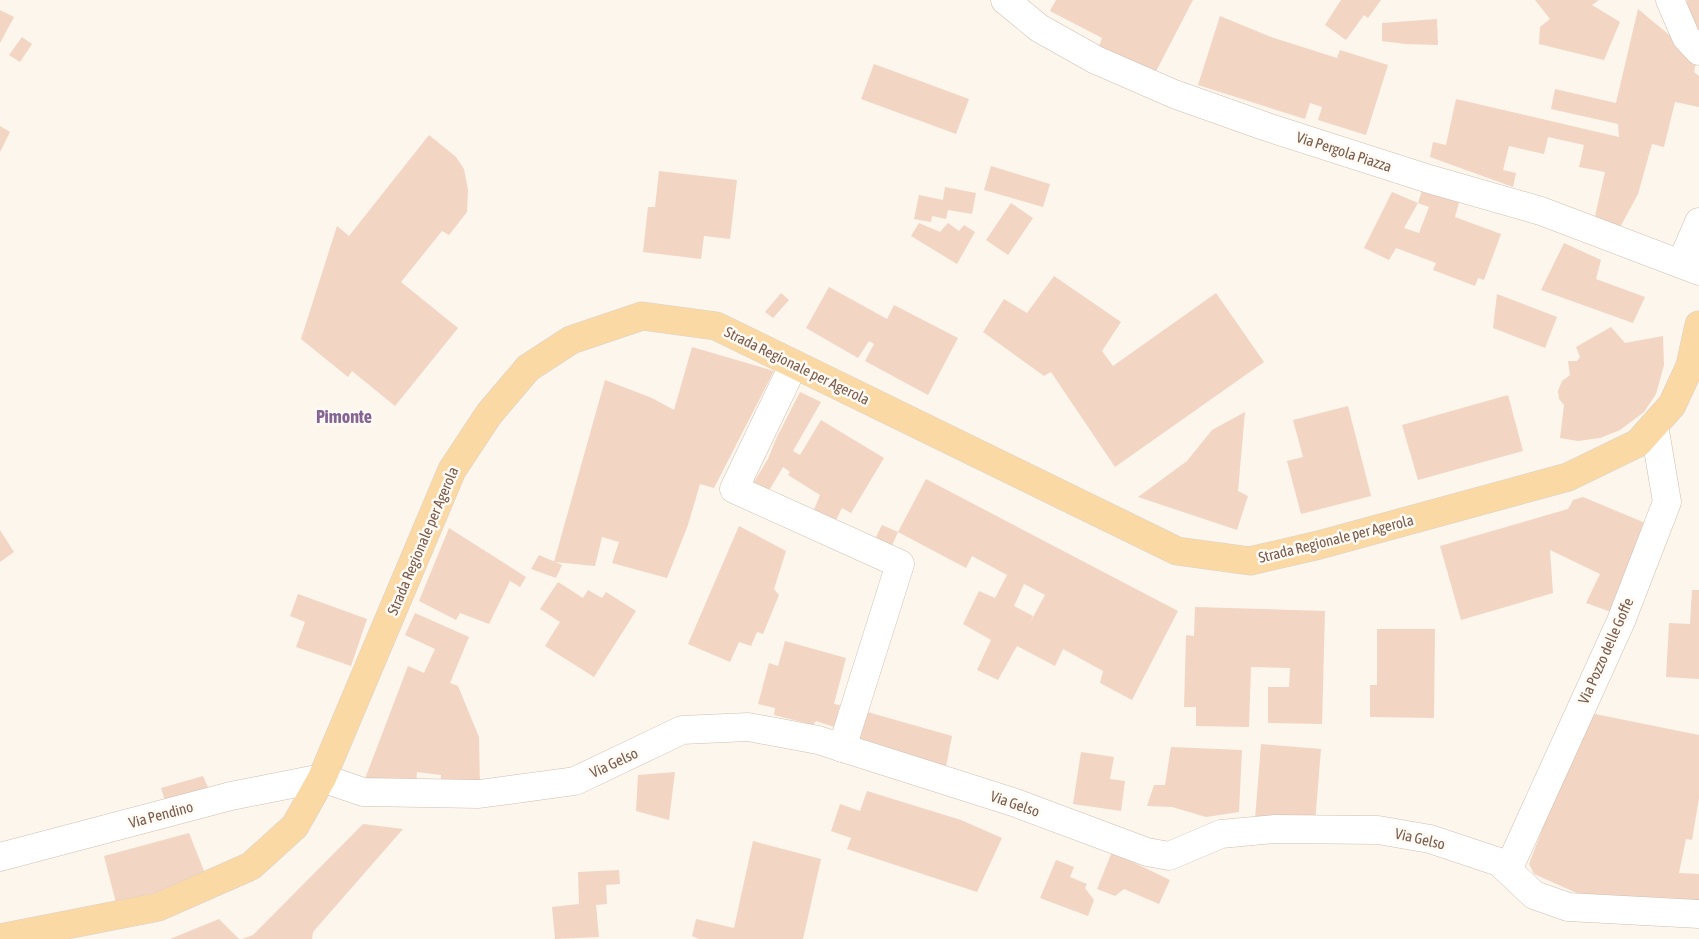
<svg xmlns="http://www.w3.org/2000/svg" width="1699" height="939" font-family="'Asap Condensed',sans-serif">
  <rect width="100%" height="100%" fill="#fdf6ec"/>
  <g fill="#f3d5c3" fill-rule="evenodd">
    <path d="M 1056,0 L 1193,0 L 1152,79 L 1097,52 L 1102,38 L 1050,11 Z"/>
    <path d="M 1341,0 L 1381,0 L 1368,18 L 1364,15 L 1346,40 L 1325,25 Z"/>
    <path d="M 1535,0 L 1599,0 L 1592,5 L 1620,22 L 1604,60 L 1539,44 L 1540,27 L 1550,19 Z"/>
    <path d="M 1687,0 L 1699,0 L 1699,36 L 1684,10 Z"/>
    <path d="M 1638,9 L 1697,58 L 1694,72 L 1699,76 L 1699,107 L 1675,102 L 1664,147 L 1652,144 L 1638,194 L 1618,231 L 1593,225 L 1605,172 L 1579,167 L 1584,145 L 1548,137 L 1544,154 L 1509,146 L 1503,170 L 1516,173 L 1513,187 L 1430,157 L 1433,142 L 1446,145 L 1456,99 L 1619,137 L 1618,124 L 1551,109 L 1555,89 L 1616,103 Z"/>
    <path d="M 0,10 L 14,17 L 0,43 Z"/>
    <path d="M 1220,16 L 1271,37 L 1337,58 L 1340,50 L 1388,65 L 1366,135 L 1318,120 L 1322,107 L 1310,103 L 1305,119 L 1198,85 Z"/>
    <path d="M 1437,19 L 1438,45 L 1405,44 L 1382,41 L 1382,23 Z"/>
    <path d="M 22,37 L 32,44 L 20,62 L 9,55 Z"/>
    <path d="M 874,64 L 969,99 L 956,134 L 861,99 Z"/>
    <path d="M 0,126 L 10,132 L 0,152 Z"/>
    <path d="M 429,135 L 456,157 L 464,169 L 468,190 L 467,212 L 449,235 L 442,231 L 401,282 L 458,328 L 395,406 L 352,371 L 348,377 L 301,339 L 337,226 L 349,236 Z"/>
    <path d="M 991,166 L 1050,184 L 1043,207 L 984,190 Z"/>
    <path d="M 659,171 L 737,180 L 730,239 L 704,236 L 701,259 L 643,252 L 648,207 L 655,207 Z"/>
    <path d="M 1425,181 L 1462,192 L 1455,217 L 1501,234 L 1484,280 L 1478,278 L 1475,286 L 1433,270 L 1436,263 L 1396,248 L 1389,260 L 1364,248 L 1392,192 L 1418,203 L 1404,228 L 1419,233 L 1429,207 L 1418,203 Z"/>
    <path d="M 945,187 L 976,193 L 972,214 L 948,210 L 946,219 L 932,216 L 931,222 L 914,219 L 919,195 L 943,200 Z"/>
    <path d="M 1011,203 L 1033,218 L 1008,255 L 986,240 Z"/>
    <path d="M 919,223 L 940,232 L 948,223 L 959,231 L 964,225 L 975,232 L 957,264 L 911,236 Z"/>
    <path d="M 1564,243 L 1601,260 L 1596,279 L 1645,297 L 1633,323 L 1541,290 Z"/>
    <path d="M 1054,276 L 1121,322 L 1102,351 L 1113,366 L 1216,293 L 1264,362 L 1115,467 L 1051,372 L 1044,376 L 983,332 L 1004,299 L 1027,313 Z"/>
    <path d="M 829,287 L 887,319 L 894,305 L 958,338 L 928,395 L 865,361 L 874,344 L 869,341 L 858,358 L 806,328 Z"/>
    <path d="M 781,293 L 789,300 L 773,318 L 765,312 Z"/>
    <path d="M 1497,294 L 1557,317 L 1545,348 L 1493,328 Z"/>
    <path d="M 1611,327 L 1625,343 L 1663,336 L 1664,365 L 1656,394 L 1644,412 L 1620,430 L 1600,438 L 1578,441 L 1560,438 L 1564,405 L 1559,399 L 1558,391 L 1562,381 L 1570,375 L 1568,361 L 1577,361 L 1580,357 L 1576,347 Z"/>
    <path d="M 692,347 L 774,371 L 714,488 L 700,484 L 688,525 L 667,578 L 612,563 L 619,542 L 602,537 L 595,566 L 554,562 L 605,380 L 652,398 L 674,410 Z"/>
    <path d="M 800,392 L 821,402 L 793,451 L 800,455 L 821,420 L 884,458 L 851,513 L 842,508 L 833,526 L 811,517 L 820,495 L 788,475 L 790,472 L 783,467 L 767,494 L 752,485 L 768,459 L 776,439 Z"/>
    <path d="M 1508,395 L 1523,451 L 1418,480 L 1402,425 Z"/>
    <path d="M 1348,406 L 1371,496 L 1301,514 L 1287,461 L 1303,457 L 1293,420 Z"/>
    <path d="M 1245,412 L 1238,491 L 1248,496 L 1237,530 L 1138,497 L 1187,461 L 1212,430 Z"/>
    <path d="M 926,479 L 1178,611 L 1132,700 L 1100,683 L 1103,671 L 1063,649 L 1055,666 L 1017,646 L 998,680 L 977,670 L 991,640 L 963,624 L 979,591 L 995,598 L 1007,575 L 972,556 L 966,568 L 898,532 ZM 1024,584 L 1045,595 L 1027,628 L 1033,616 L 1014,606 Z"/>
    <path d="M 1583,497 L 1650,525 L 1614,613 L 1586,603 L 1600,574 L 1550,550 L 1553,593 L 1461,620 L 1440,546 L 1568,509 L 1573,500 Z"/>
    <path d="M 882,525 L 898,532 L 889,552 L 873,543 Z"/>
    <path d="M 739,526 L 786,551 L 774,589 L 779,595 L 763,634 L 757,632 L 751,646 L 739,642 L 730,662 L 688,644 Z"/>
    <path d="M 449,528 L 526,577 L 520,587 L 510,581 L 489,624 L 460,613 L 456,620 L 419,601 Z"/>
    <path d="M 0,530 L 14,552 L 0,562 Z"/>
    <path d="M 539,555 L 562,565 L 556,578 L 531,569 Z"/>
    <path d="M 558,582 L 583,598 L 588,590 L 602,598 L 606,592 L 636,611 L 594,677 L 545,646 L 560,622 L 540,609 Z"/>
    <path d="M 1692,590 L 1699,590 L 1699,679 L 1666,677 L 1669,623 L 1690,624 Z"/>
    <path d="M 298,594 L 367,619 L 351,666 L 296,647 L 305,622 L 290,616 Z"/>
    <path d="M 1195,607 L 1325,611 L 1322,724 L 1268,723 L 1268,687 L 1289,687 L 1290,668 L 1251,667 L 1249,727 L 1196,726 L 1196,707 L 1184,707 L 1186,635 L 1194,636 Z"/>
    <path d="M 415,613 L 469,637 L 450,683 L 458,686 L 479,737 L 480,784 L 441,783 L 441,775 L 417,772 L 416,784 L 363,784 L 408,666 L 424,673 L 435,649 L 405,635 Z"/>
    <path d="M 1377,629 L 1435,629 L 1434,718 L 1370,717 L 1370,685 L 1377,685 Z"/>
    <path d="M 785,641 L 846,658 L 834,704 L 840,705 L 834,727 L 816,721 L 813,725 L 774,715 L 775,708 L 758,704 L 769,663 L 778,666 Z"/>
    <path d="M 864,711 L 952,736 L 945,772 L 852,747 Z"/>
    <path d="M 1590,713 L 1699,735 L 1699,798 L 1692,840 L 1686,839 L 1679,873 L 1699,874 L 1699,905 L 1668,905 L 1579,894 L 1534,874 L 1529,864 L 1568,762 Z"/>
    <path d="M 1261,744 L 1321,749 L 1315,823 L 1255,819 Z"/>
    <path d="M 1171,747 L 1242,750 L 1239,812 L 1206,817 L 1172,807 L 1147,806 L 1154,785 L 1165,785 Z"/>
    <path d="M 1081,752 L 1114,757 L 1110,779 L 1125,781 L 1121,811 L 1073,804 Z"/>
    <path d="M 675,772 L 669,820 L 636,811 L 638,775 Z"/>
    <path d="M 203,776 L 210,792 L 166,804 L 161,788 Z"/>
    <path d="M 867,791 L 961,820 L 1002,838 L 977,892 L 847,849 L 851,838 L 831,831 L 840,804 L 860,811 Z"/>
    <path d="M 363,824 L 403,829 L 313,932 L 312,939 L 242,939 L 253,935 Z"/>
    <path d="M 189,833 L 206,876 L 158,892 L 116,903 L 104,856 Z"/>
    <path d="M 753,841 L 821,859 L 803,939 L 699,939 L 692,936 L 696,919 L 734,928 Z"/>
    <path d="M 1112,852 L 1170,880 L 1159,904 L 1124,889 L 1115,896 L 1097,889 Z"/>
    <path d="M 1056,860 L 1074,867 L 1070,877 L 1087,884 L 1085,888 L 1094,900 L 1088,916 L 1040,898 Z"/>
    <path d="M 619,870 L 620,884 L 606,885 L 607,904 L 596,905 L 599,937 L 555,939 L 552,907 L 579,904 L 578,872 Z"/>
    <path d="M 219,919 L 239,939 L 170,939 Z"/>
  </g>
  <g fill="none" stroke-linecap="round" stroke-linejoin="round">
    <defs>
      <g id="minor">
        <path d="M 1005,0 L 1039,28 L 1096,60 L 1174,94 L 1267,127 L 1429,179 L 1541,211 L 1699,271"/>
        <path d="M 1670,0 L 1686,37 L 1699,51"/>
        <path d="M 1681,264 L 1699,222"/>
        <path d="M 794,364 L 734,489 L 900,564 L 842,748"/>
        <path d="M 0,857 L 231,796 L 322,778 L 363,792 L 479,794 L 575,781 L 682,730 L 748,727 L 818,740 L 1016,803 L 1147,852 L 1169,856 L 1221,834 L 1275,829 L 1378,830 L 1430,839 L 1499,862 L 1534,895 L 1568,907 L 1699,914"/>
        <path d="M 1508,870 L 1621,621 L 1667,502 L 1654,425"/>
      </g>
      <path id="major" d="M 0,938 L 158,907 L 251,866 L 295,826 L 322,778 L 452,470 L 489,414 L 528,368 L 571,340 L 642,316 L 716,326 L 1177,551 L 1250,561 L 1319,545 L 1568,477 L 1638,443 L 1672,405 L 1690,366 L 1699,325"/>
    </defs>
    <use href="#minor" stroke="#d1beb0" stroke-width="29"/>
    <use href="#major" stroke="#dad1cd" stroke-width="29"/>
    <use href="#minor" stroke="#fff" stroke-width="28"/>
    <use href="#major" stroke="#fbd9a5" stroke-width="28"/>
  </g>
  <g text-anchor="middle" stroke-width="5" stroke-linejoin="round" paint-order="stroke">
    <g font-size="15" fill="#7a5c4d" stroke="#fffaf3">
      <text transform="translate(1344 152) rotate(18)" y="5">Via Pergola Piazza</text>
      <text transform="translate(797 366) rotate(26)" y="5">Strada Regionale per Agerola</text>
      <text transform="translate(1336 539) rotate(-14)" y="5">Strada Regionale per Agerola</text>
      <text transform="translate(423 541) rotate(-67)" y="5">Strada Regionale per Agerola</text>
      <text transform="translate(1606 651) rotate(-66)" y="5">Via Pozzo delle Goffe</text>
      <text transform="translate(614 763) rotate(-25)" y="5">Via Gelso</text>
      <text transform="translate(1015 804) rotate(19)" y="5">Via Gelso</text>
      <text transform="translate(161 815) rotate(-15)" y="5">Via Pendino</text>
      <text transform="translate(1420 839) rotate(13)" y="5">Via Gelso</text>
    </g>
    <g font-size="18" font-weight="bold" fill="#846695" stroke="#fffaf3">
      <text x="344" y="423">Pimonte</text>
    </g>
  </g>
</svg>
